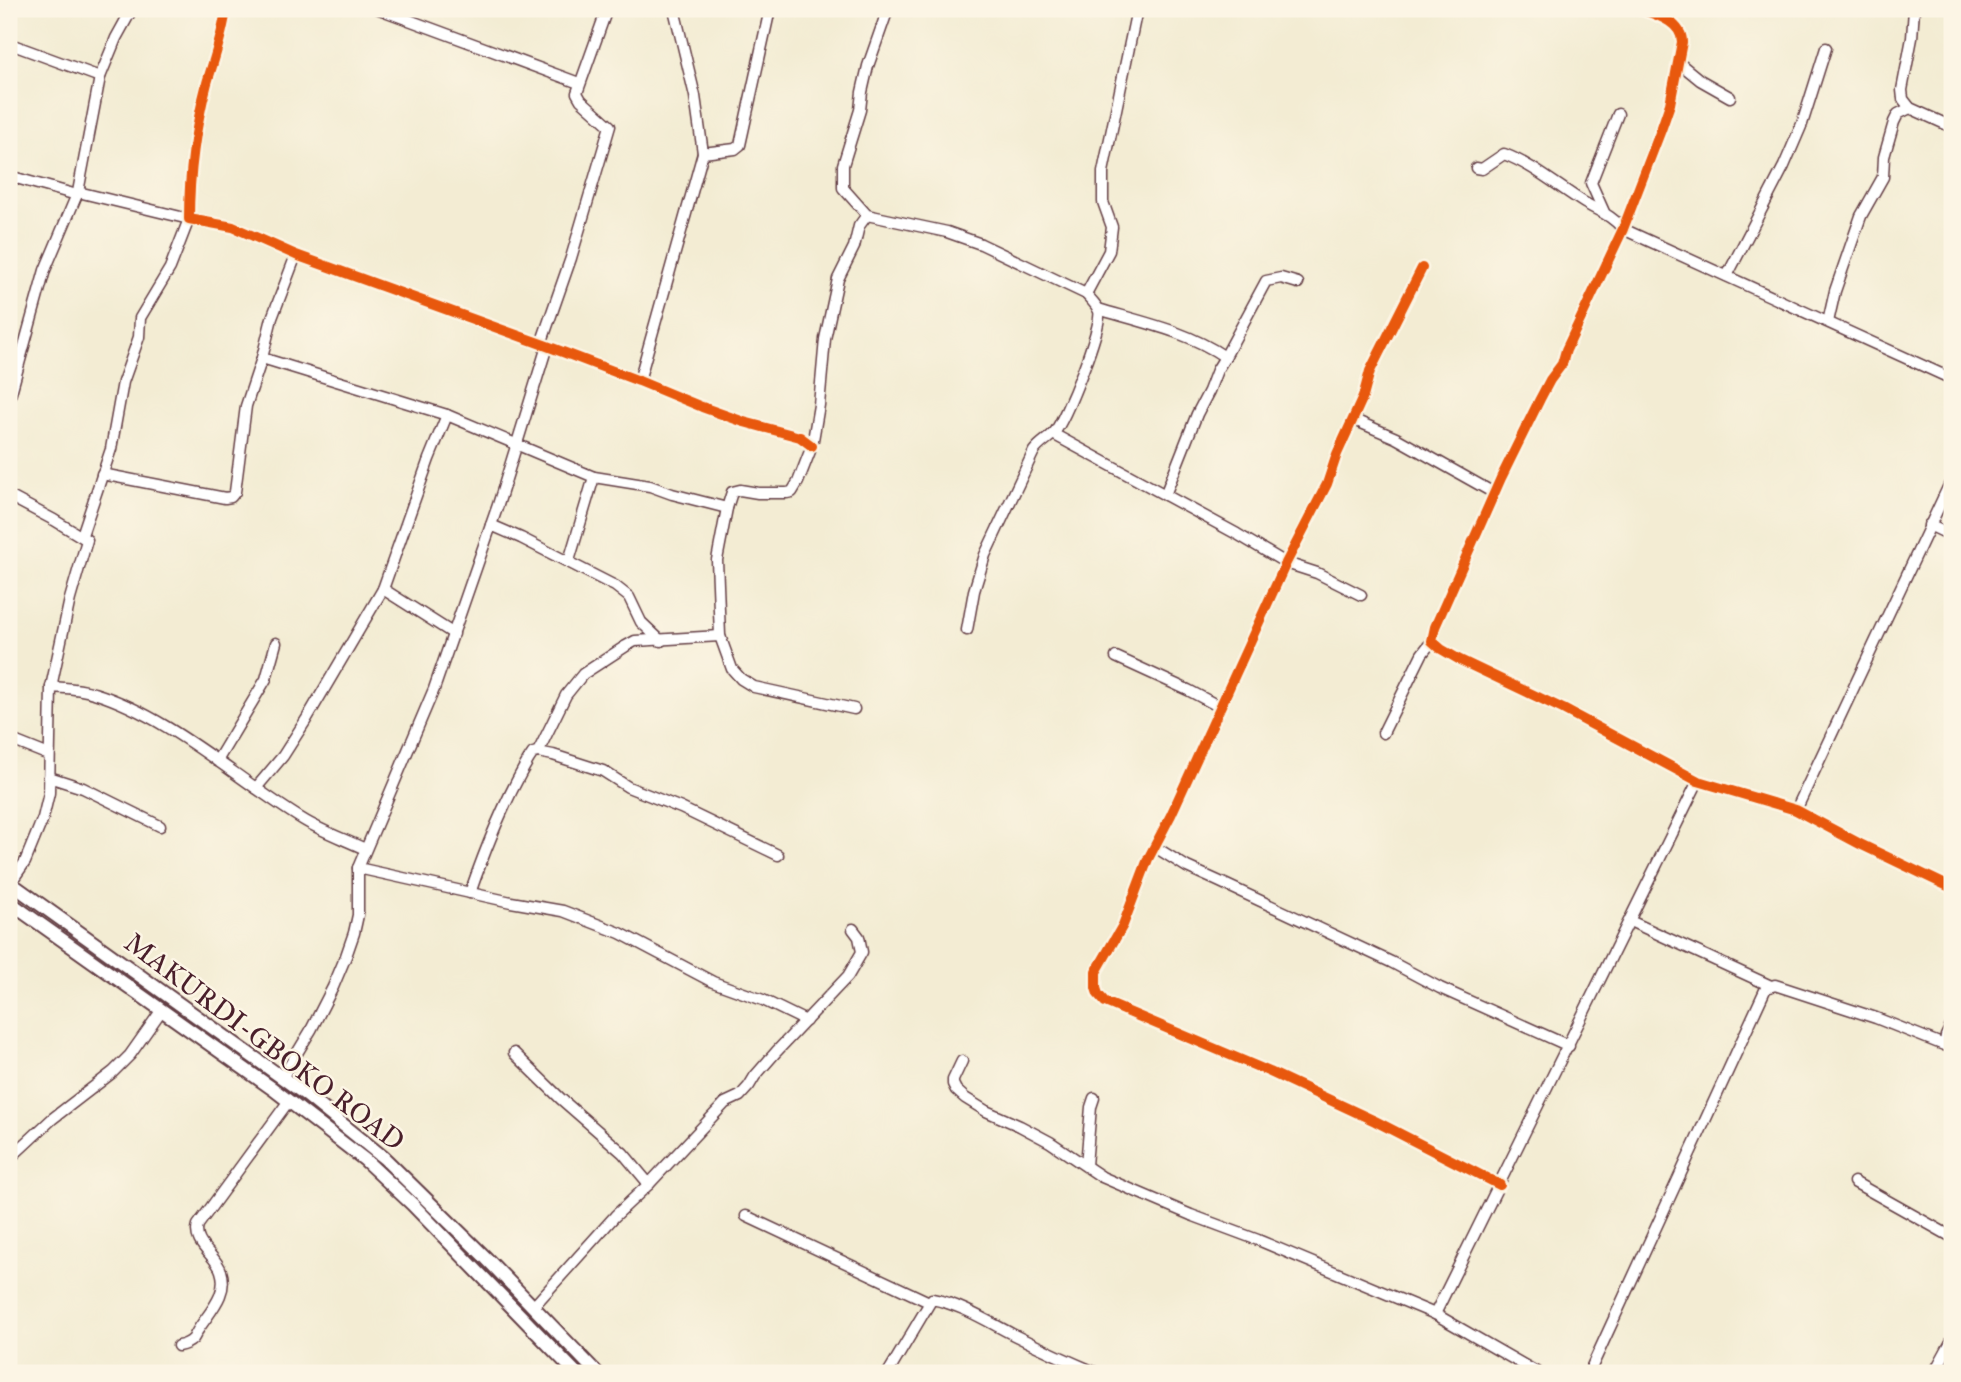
<svg xmlns="http://www.w3.org/2000/svg" width="1961" height="1382" font-family="'IM FELL Great Primer',serif">
  <rect width="100%" height="100%" fill="#fcf5e5"/>
  <filter id="ink" filterUnits="userSpaceOnUse"><feTurbulence type="fractalNoise" baseFrequency=".0143" numOctaves="2"/><feDisplacementMap in="SourceGraphic" scale="14" xChannelSelector="R" yChannelSelector="G"/><feConvolveMatrix kernelMatrix="1 2 1 2 8 2 1 2 1" color-interpolation-filters="sRGB"/></filter>
  <filter id="wash" filterUnits="userSpaceOnUse"><feTurbulence type="fractalNoise" baseFrequency=".00686" numOctaves="4" result="noise"/><feDisplacementMap in="SourceGraphic" scale="28" xChannelSelector="R" yChannelSelector="G"/><feGaussianBlur stdDeviation="1.57" result="paint"/><feColorMatrix in="noise" values="0 0 0 0 0 0 0 0 0 0 0 0 0 0 0 0 0 1.4 0 .05"/><feComposite in="paint" operator="in"/></filter>
  <g filter="url(#wash)">
    <rect width="100%" height="100%" fill="#f3ecd3"/>
  </g>
  <g filter="url(#ink)">
    <g fill="none" stroke-linecap="round" stroke-linejoin="round">
      <defs>
        <g id="minor">
          <path d="M 226,9 C 223,34 214,59 207,83 C 195,128 189,173 189,219 L 233,227 L 296,255 L 547,346 L 639,381 L 702,407 L 744,422 L 800,437 L 812,446"/>
          <path d="M 379,9 L 579,83"/>
          <path d="M 888,9 L 868,66 L 862,92 L 860,110 L 843,165 L 843,188 L 867,215 L 947,232 L 981,244 L 1086,294 C 1090,299 1097,305 1099,311 C 1103,326 1065,420 1054,433 C 1047,440 1040,443 1034,451 L 985,555 L 974,591 L 967,630"/>
          <path d="M 1640,9 C 1657,15 1682,22 1682,42 L 1670,104 L 1661,130 L 1623,229 L 1566,350 L 1562,364 L 1550,380 L 1540,399 L 1501,478 L 1435,627 L 1432,641 L 1441,649 L 1460,660 L 1563,709 L 1698,781 L 1796,810 L 1860,844 L 1952,888"/>
          <path d="M 1914,9 L 1912,38 L 1902,90 L 1903,99 L 1910,108 L 1952,127"/>
          <path d="M 13,45 L 100,77"/>
          <path d="M 1678,62 L 1700,80 L 1730,97"/>
          <path d="M 703,153 L 735,149 L 740,145 L 770,9"/>
          <path d="M 1476,168 L 1482,169 L 1504,154 C 1533,165 1556,185 1583,202 C 1598,211 1612,215 1623,229 L 1952,379"/>
          <path d="M 9,176 L 77,195"/>
          <path d="M 1604,212 L 1591,183 L 1618,114"/>
          <path d="M 296,255 L 272,318 L 262,358 L 447,415"/>
          <path d="M 1422,268 L 1370,371 L 1363,397 L 1337,454 L 1327,484 L 1286,563 L 1171,815 L 1148,859 L 1123,925 L 1096,972 L 1096,988 L 1098,994 L 1105,1002 L 1270,1072 L 1375,1121 L 1500,1185"/>
          <path d="M 1727,276 L 1784,166 L 1802,124 L 1826,48"/>
          <path d="M 1086,294 L 1109,251 L 1112,227 L 1103,202 L 1103,172 L 1137,9"/>
          <path d="M 1098,309 C 1142,322 1187,331 1225,357 L 1217,370 L 1209,391 L 1197,414 L 1165,495"/>
          <path d="M 1828,322 L 1835,291 L 1861,216 L 1883,177 L 1884,157 L 1894,122 L 1898,114 L 1910,108"/>
          <path d="M 541,344 L 571,258 L 610,126 L 581,100 L 577,93 L 607,9"/>
          <path d="M 1225,357 L 1266,281 L 1281,278 L 1298,283"/>
          <path d="M 639,381 L 703,153 L 695,96 L 674,9"/>
          <path d="M 9,400 L 45,270 L 78,192"/>
          <path d="M 1352,421 L 1359,422 L 1396,438 L 1494,493"/>
          <path d="M 1053,434 L 1237,534 L 1286,563 L 1317,573 L 1361,595"/>
          <path d="M 102,474 L 225,498 L 231,497 L 235,492 L 246,406 L 262,358"/>
          <path d="M 9,496 L 54,520 L 87,540 L 70,599 L 51,687"/>
          <path d="M 491,525 L 521,538 L 615,586 L 629,597 L 641,622 L 661,641"/>
          <path d="M 1929,525 L 1952,536"/>
          <path d="M 82,535 L 111,449 L 123,382 L 139,337 L 140,318 L 170,268 L 189,219 L 78,192 L 100,77 L 116,38 L 132,9"/>
          <path d="M 569,561 L 594,477"/>
          <path d="M 383,589 L 454,634"/>
          <path d="M 1116,657 L 1188,690 L 1220,707"/>
          <path d="M 854,709 L 754,687 L 741,679 L 732,669 L 720,636 L 717,560 L 727,508 L 732,492 L 740,490 L 758,493 L 787,493 L 792,492 L 798,482 L 812,446 L 819,405 L 825,339 L 838,279 L 854,247 L 859,226 L 867,215"/>
          <path d="M 1383,733 L 1422,654 L 1432,641"/>
          <path d="M 9,739 L 49,755"/>
          <path d="M 538,752 L 566,695 L 583,674 L 626,646 L 635,641 L 720,636"/>
          <path d="M 217,761 L 266,679 L 276,643"/>
          <path d="M 49,777 L 83,788 L 160,826"/>
          <path d="M 256,788 L 283,756 L 306,720 L 383,589 L 429,459 L 447,415 L 594,477 L 650,486 L 672,494 L 727,508"/>
          <path d="M 1796,810 L 1952,479"/>
          <path d="M 1155,847 L 1187,867 L 1218,881 L 1391,962 L 1440,988 L 1569,1046"/>
          <path d="M 358,868 L 511,902 L 563,911 L 620,933 L 713,982 L 763,1000 L 806,1021"/>
          <path d="M 9,885 L 25,862 L 43,818 L 49,793 L 51,687 C 66,688 80,688 94,693 C 169,716 235,778 302,819 C 321,831 344,839 365,849"/>
          <path d="M 470,893 C 486,847 504,801 529,759 L 533,753 L 538,752 L 553,755 L 603,771 L 628,787 L 681,808 L 778,855"/>
          <path d="M 1630,921 L 1771,986"/>
          <path d="M 1949,1047 L 1945,1043 L 1946,1036 L 1952,1024"/>
          <path d="M 514,1053 L 561,1099 L 623,1153 L 649,1184"/>
          <path d="M 962,1061 L 953,1080 L 953,1084 L 956,1090 L 965,1098 L 986,1111 L 1020,1126 L 1050,1142 L 1102,1177 L 1191,1215 L 1258,1240 L 1435,1314"/>
          <path d="M 282,1078 L 311,1030 L 333,987 L 346,956 L 354,933 L 358,915 L 358,868 L 434,689 L 498,505 L 547,346"/>
          <path d="M 9,1159 L 52,1119 L 113,1072 L 130,1055 L 161,1011"/>
          <path d="M 1086,1165 L 1091,1107 L 1094,1098"/>
          <path d="M 1854,1182 L 1952,1237"/>
          <path d="M 746,1216 L 929,1302"/>
          <path d="M 533,1307 L 615,1216 L 649,1184 L 725,1103 L 740,1096 L 749,1086 L 755,1076 L 776,1052 L 848,976 L 862,952 L 859,937 L 853,929"/>
          <path d="M 178,1346 C 184,1345 189,1343 193,1339 C 194,1338 197,1331 198,1330 C 209,1312 229,1294 221,1271 C 216,1255 192,1244 198,1225 L 288,1102"/>
          <path d="M 888,1373 L 932,1299 C 960,1304 987,1321 1012,1334 C 1040,1348 1068,1361 1097,1373"/>
          <path d="M 1538,1373 L 1435,1314 L 1698,781"/>
          <path d="M 1589,1373 L 1766,988 L 1775,985 L 1876,1018 L 1949,1047"/>
          <path d="M 1934,1373 L 1952,1340"/>
        </g>
        <g id="major">
          <path d="M 9,882 L 305,1094 L 384,1158 L 487,1259 L 597,1373"/>
          <path d="M 9,902 L 273,1089 L 365,1160 L 412,1204 L 576,1373"/>
        </g>
      </defs>
      <use href="#minor" stroke="#633e44" stroke-width="13"/>
      <use href="#major" stroke="#633e44" stroke-width="16"/>
      <use href="#minor" stroke="#fff" stroke-width="10"/>
      <use href="#major" stroke="#fff" stroke-width="12"/>
      <defs>
        <g id="cycleway">
          <path d="M 226,9 C 223,34 214,59 207,83 C 195,128 189,173 189,219 L 233,227 L 296,255 L 547,346 L 639,381 L 702,407 L 744,422 L 800,437 L 812,446"/>
          <path d="M 1640,9 C 1657,15 1682,22 1682,42 L 1670,104 L 1661,130 L 1623,229 L 1566,350 L 1562,364 L 1550,380 L 1540,399 L 1501,478 L 1435,627 L 1432,641 L 1441,649 L 1460,660 L 1563,709 L 1698,781 L 1796,810 L 1860,844 L 1952,888"/>
          <path d="M 1422,268 L 1370,371 L 1363,397 L 1337,454 L 1327,484 L 1286,563 L 1171,815 L 1148,859 L 1123,925 L 1096,972 L 1096,988 L 1098,994 L 1105,1002 L 1270,1072 L 1375,1121 L 1500,1185"/>
        </g>
      </defs>
      <use href="#cycleway" stroke="#fcf5e5" stroke-width="15"/>
      <use href="#cycleway" stroke="#e8590c" stroke-width="10"/>
    </g>
  </g>
  <g text-anchor="middle" stroke-width="5" stroke-linejoin="round" paint-order="stroke">
    <g font-size="28" fill="#4a1f2b" stroke="#fcf5e5">
      <text transform="translate(265 1041) rotate(37)" y="10">MAKURDI-GBOKO ROAD</text>
    </g>
  </g>
  <rect width="1961" height="1382" fill="none" stroke="#fcf5e5" stroke-width="35"/>
</svg>
